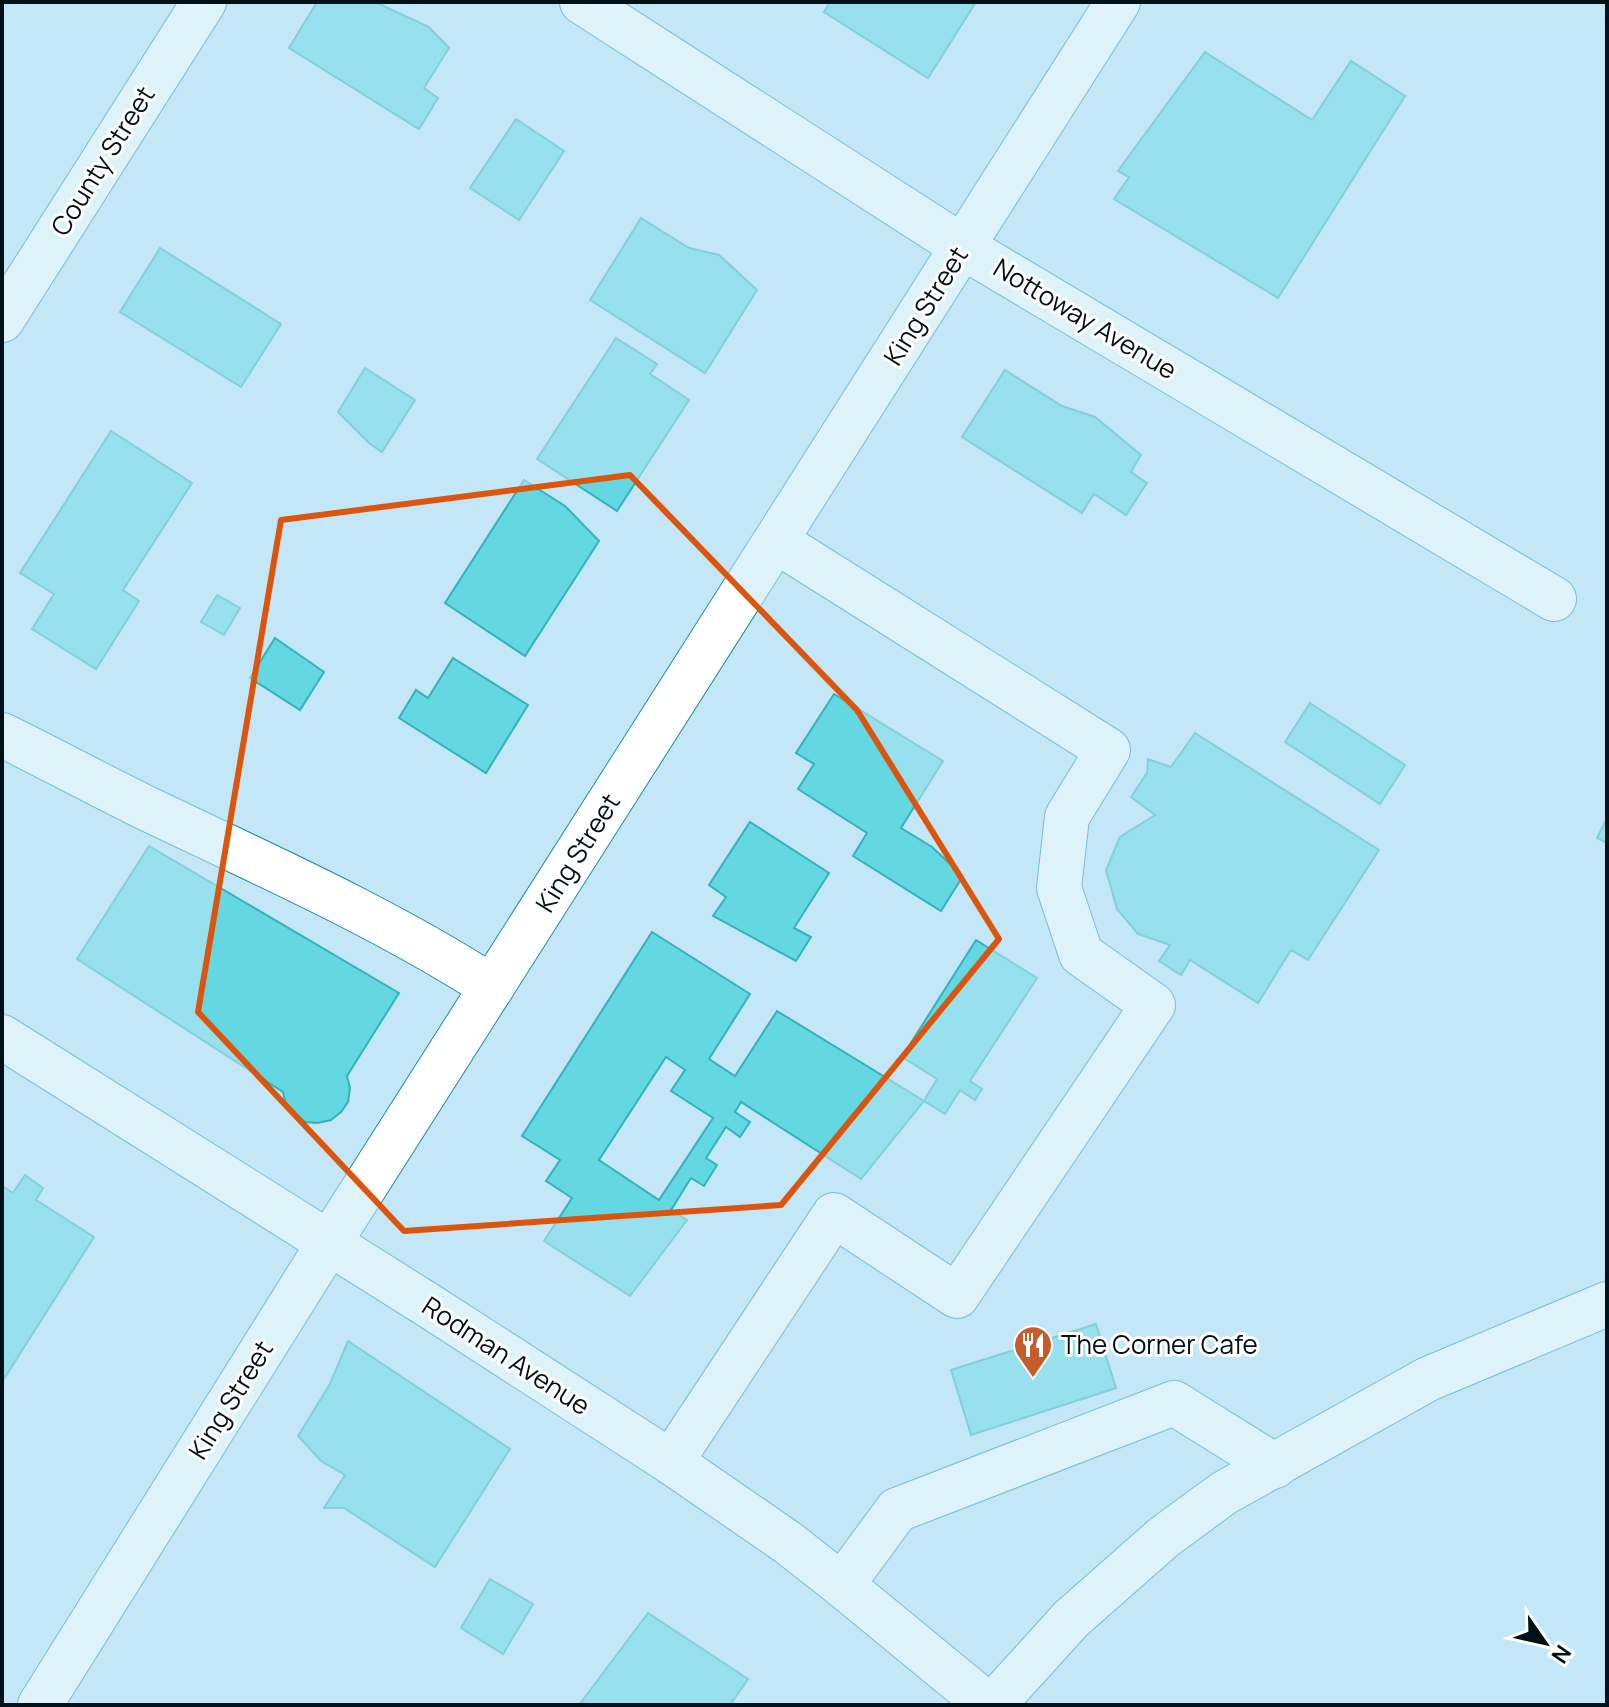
<svg xmlns="http://www.w3.org/2000/svg" width="1609" height="1707" font-family="Manrope,sans-serif">
  <rect width="100%" height="100%" fill="#c3e7f6"/>
  <g fill="#63d7e2" stroke="#35b1bc" stroke-width="2" fill-rule="evenodd">
    <path d="M 317,2 L 375,2 L 429,27 L 449,48 L 424,88 L 438,98 L 419,129 L 289,48 Z"/>
    <path d="M 830,2 L 976,2 L 928,78 L 824,12 Z"/>
    <path d="M 1205,52 L 1312,120 L 1351,61 L 1405,96 L 1278,298 L 1114,199 L 1129,177 L 1118,171 Z"/>
    <path d="M 516,119 L 564,151 L 519,220 L 470,188 Z"/>
    <path d="M 641,218 L 689,248 L 719,255 L 757,290 L 705,373 L 590,300 Z"/>
    <path d="M 160,248 L 281,324 L 241,387 L 120,312 Z"/>
    <path d="M 616,338 L 657,364 L 650,374 L 689,400 L 617,511 L 537,459 Z"/>
    <path d="M 365,368 L 415,400 L 382,452 L 369,443 L 338,412 Z"/>
    <path d="M 1005,370 L 1062,406 L 1095,417 L 1141,455 L 1131,472 L 1147,483 L 1126,515 L 1094,494 L 1082,513 L 962,437 Z"/>
    <path d="M 111,431 L 192,483 L 123,590 L 139,601 L 96,669 L 32,629 L 54,594 L 20,573 Z"/>
    <path d="M 524,480 L 565,506 L 599,541 L 525,656 L 445,603 Z"/>
    <path d="M 217,595 L 240,608 L 224,635 L 201,622 Z"/>
    <path d="M 275,638 L 324,672 L 300,710 L 250,678 Z"/>
    <path d="M 453,658 L 528,705 L 486,773 L 399,718 L 416,690 L 428,698 Z"/>
    <path d="M 834,694 L 943,761 L 901,828 L 932,847 L 963,876 L 941,911 L 853,856 L 867,833 L 798,789 L 814,764 L 796,753 Z"/>
    <path d="M 1310,703 L 1405,765 L 1380,804 L 1285,742 Z"/>
    <path d="M 1195,733 L 1379,850 L 1308,960 L 1291,950 L 1258,1003 L 1190,960 L 1181,975 L 1159,961 L 1170,945 L 1138,934 L 1117,909 L 1106,870 L 1120,837 L 1155,815 L 1131,797 L 1147,773 L 1148,759 L 1171,767 Z"/>
    <path d="M 1607,818 L 1607,843 L 1597,838 Z"/>
    <path d="M 750,822 L 829,873 L 794,928 L 811,937 L 796,961 L 713,916 L 726,897 L 709,885 Z"/>
    <path d="M 149,846 L 399,993 L 347,1076 L 350,1088 L 348,1102 L 341,1112 L 331,1120 L 318,1123 L 305,1122 L 286,1105 L 283,1092 L 77,959 Z"/>
    <path d="M 652,932 L 750,994 L 709,1059 L 735,1076 L 777,1011 L 924,1101 L 861,1179 L 741,1102 L 735,1112 L 750,1122 L 740,1137 L 726,1127 L 706,1158 L 717,1165 L 704,1186 L 691,1178 L 671,1210 L 687,1220 L 630,1296 L 544,1241 L 572,1198 L 546,1181 L 560,1160 L 522,1136 ZM 666,1057 L 685,1070 L 671,1091 L 713,1118 L 659,1200 L 599,1160 Z"/>
    <path d="M 976,940 L 1037,978 L 970,1081 L 982,1089 L 975,1100 L 960,1090 L 945,1114 L 924,1101 L 937,1079 L 902,1057 Z"/>
    <path d="M 25,1175 L 43,1188 L 36,1200 L 94,1237 L 2,1382 L 2,1186 L 13,1193 Z"/>
    <path d="M 1096,1324 L 1116,1388 L 971,1435 L 951,1370 Z"/>
    <path d="M 348,1341 L 510,1449 L 435,1567 L 344,1508 L 324,1508 L 345,1475 L 321,1461 L 298,1436 L 330,1384 Z"/>
    <path d="M 490,1579 L 533,1604 L 503,1654 L 461,1628 Z"/>
    <path d="M 648,1613 L 748,1679 L 730,1705 L 579,1705 Z"/>
  </g>
  <g fill="none" stroke-linecap="round" stroke-linejoin="round">
    <defs>
      <g id="minor">
        <path d="M 582,2 L 963,247 L 1554,599"/>
        <path d="M 2,320 L 204,2"/>
        <path d="M 2,735 C 51,759 99,785 148,809 C 265,865 383,917 492,987"/>
        <path d="M 2,1037 L 431,1307 L 671,1462 L 787,1542 L 842,1585 L 988,1705"/>
        <path d="M 671,1462 L 834,1215 L 957,1296 L 1153,1005 L 1081,954 L 1059,888 L 1067,817 L 1108,750 L 776,541"/>
        <path d="M 842,1585 L 897,1510 L 1174,1403 L 1275,1466"/>
        <path d="M 40,1705 L 329,1243 L 1118,2"/>
        <path d="M 993,1705 L 1071,1619 L 1164,1537 L 1224,1493 L 1428,1379 L 1607,1304"/>
      </g>
    </defs>
    <use href="#minor" stroke="#198cad" stroke-width="46"/>
    <use href="#minor" stroke="#fff" stroke-width="44"/>
  </g>
  <path d="M0 0H1609V1707H0ZM 630,475 L 857,710 L 999,939 L 781,1205 L 404,1231 L 198,1012 L 281,520 Z" fill="#c3e7f6" fill-opacity=".55" fill-rule="evenodd"/>
  <path fill="none" stroke="#dc550d" stroke-width="6" stroke-linejoin="round" d="M 630,475 L 857,710 L 999,939 L 781,1205 L 404,1231 L 198,1012 L 281,520 Z"/>
  <defs>
    <symbol id="restaurant-pin" viewBox="-11 -11 22 30"><path d="M0 17L-7.5 6A9.5 9.5 0 1 1 7.5 6Z" fill="#c35d2e" stroke="#fff"/><path d="M-5-6h1v4h1v-4h1v4h1v-4h1v5L-1.5 .5V6h-2V.5L-5-1ZM5-6V6H3V1.5H1.5Q1.5-4 5-6Z" fill="#fff"/></symbol>
  </defs>
  <g fill-rule="evenodd">
    <use href="#restaurant-pin" x="1011" y="1323" width="44" height="60"/>
  </g>
  <g text-anchor="middle" stroke-width="6" stroke-linejoin="round" paint-order="stroke">
    <g font-size="26" fill="#001017" stroke="#fff">
      <text transform="translate(103 161) rotate(-58)" y="9">County Street</text>
      <text transform="translate(926 306) rotate(-58)" y="9">King Street</text>
      <text transform="translate(1085 319) rotate(31)" y="9">Nottoway Avenue</text>
      <text transform="translate(578 853) rotate(-58)" y="9">King Street</text>
      <text transform="translate(506 1356) rotate(33)" y="9">Rodman Avenue</text>
      <text transform="translate(231 1400) rotate(-58)" y="9">King Street</text>
    </g>
    <g font-size="26" fill="#001017" stroke="#fff" text-anchor="start">
      <text x="1061" y="1354">The Corner Cafe</text>
    </g>
  </g>
  <rect width="1609" height="1707" fill="none" stroke="#001017" stroke-width="8"/>
  <g transform="translate(1545 1643) rotate(124)" stroke="#ffffff" stroke-width="6" paint-order="stroke">
  <path d="M0-6L14 30L0 20L-14 30Z" fill="#001017"/>
  <text y="-12" font-size="22" font-weight="bold" text-anchor="middle" fill="#001017">N</text>
  </g>
</svg>
